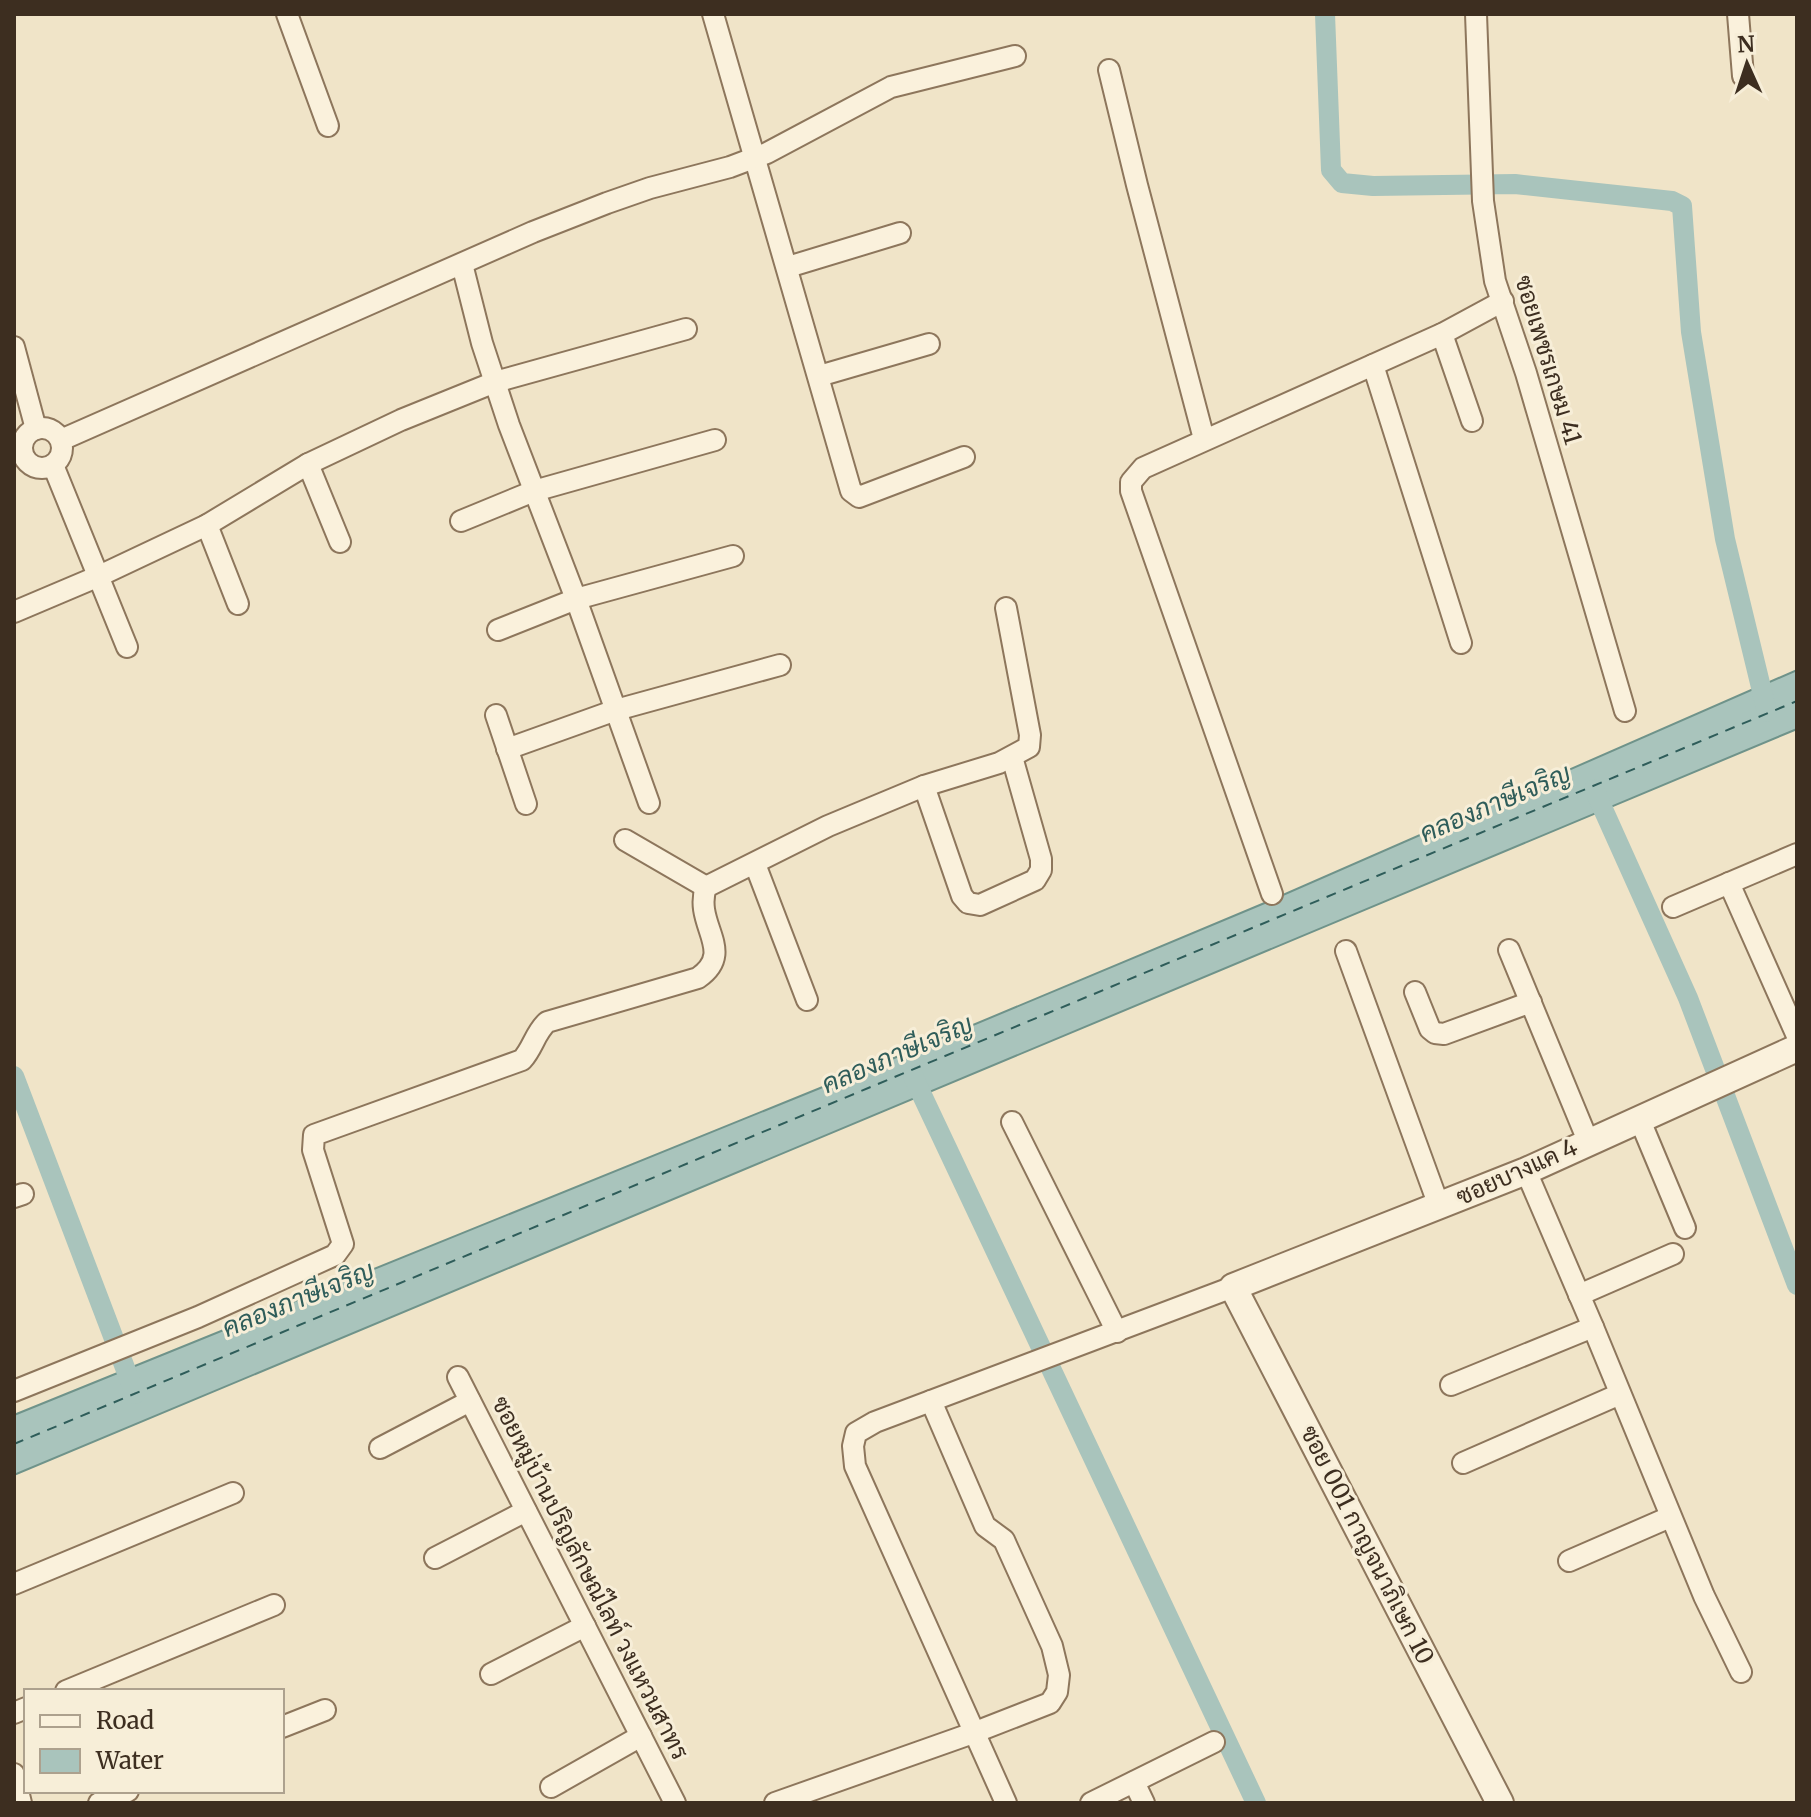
<svg xmlns="http://www.w3.org/2000/svg" width="1811" height="1817" font-family="Merriweather,Sarabun,serif">
  <rect width="100%" height="100%" fill="#f0e4c8"/>
  <path fill="#a9c4bc" stroke="#6f938a" stroke-width="2" d="M 1797,670 L 1797,729 L 14,1475 L 14,1415 L 894,1058 L 1267,902 Z"/>
  <g fill="none" stroke-linecap="round" stroke-linejoin="round">
    <g stroke="#a9c4bc" stroke-width="20">
      <path d="M 1325,14 L 1331,170 L 1342,183 L 1373,186 L 1515,184 L 1672,201 L 1682,206 L 1691,332 L 1725,539 L 1767,712"/>
      <path d="M 1594,789 L 1688,998 L 1797,1285"/>
      <path d="M 14,1076 L 135,1394"/>
      <path d="M 913,1076 L 1256,1803"/>
    </g>
    <path stroke="#2f5d5a" stroke-width="2" stroke-dasharray="10 8" stroke-linecap="butt" d="M 14,1444 L 1797,701"/>
    <defs>
      <g id="minor">
        <path d="M 287,14 L 328,126"/>
        <path d="M 713,14 L 851,491 L 859,497 L 964,457"/>
        <path d="M 1476,14 L 1483,201 L 1495,281 L 1526,373 L 1625,711"/>
        <path d="M 1738,14 L 1743,76"/>
        <path d="M 1109,70 L 1137,185 L 1204,439"/>
        <path d="M 462,264 L 482,343 L 509,425 L 576,599 L 649,803"/>
        <path d="M 788,267 L 900,233"/>
        <path d="M 1442,334 L 1472,421"/>
        <path d="M 14,347 L 36,429"/>
        <path d="M 1373,365 L 1461,643"/>
        <path d="M 819,376 L 929,344"/>
        <circle cx="42" cy="448" r="20"/>
        <path d="M 61,440 L 533,232 L 607,203 L 650,188 L 730,167 L 767,153 L 891,87 L 1015,56"/>
        <path d="M 308,464 L 340,542"/>
        <path d="M 53,465 L 127,647"/>
        <path d="M 461,521 L 534,491 L 715,440"/>
        <path d="M 207,525 L 238,604"/>
        <path d="M 14,612 L 99,576 L 207,525 L 308,464 L 401,420 L 495,382 L 686,329"/>
        <path d="M 498,630 L 576,599 L 733,556"/>
        <path d="M 496,715 L 526,804"/>
        <path d="M 507,749 L 616,710 L 780,665"/>
        <path d="M 924,786 L 962,896 L 968,903 L 980,905 L 1035,880 L 1041,870 L 1041,859 L 1012,757"/>
        <path d="M 625,840 L 706,887"/>
        <path d="M 755,864 L 807,1000"/>
        <path d="M 1729,883 L 1797,1036"/>
        <path d="M 1272,894 L 1131,491 L 1131,482 L 1143,468 L 1442,334 L 1503,301"/>
        <path d="M 1673,907 L 1797,854"/>
        <path d="M 1509,950 L 1588,1141"/>
        <path d="M 1346,951 L 1439,1206"/>
        <path d="M 1415,992 L 1430,1029 L 1435,1033 L 1444,1034 L 1531,1002"/>
        <path d="M 1639,1118 L 1685,1228"/>
        <path d="M 1012,1122 L 1117,1332"/>
        <path d="M 1526,1171 L 1593,1327 L 1704,1596 L 1741,1672"/>
        <path d="M 14,1197 L 23,1194"/>
        <path d="M 1579,1295 L 1673,1254"/>
        <path d="M 458,1377 L 675,1803"/>
        <path d="M 1451,1385 L 1593,1327"/>
        <path d="M 14,1391 L 198,1317 L 335,1255 L 343,1244 L 313,1150 L 314,1135 L 522,1060 C 533,1048 535,1033 547,1022 L 698,978 C 737,951 693,925 706,887 L 828,826 L 924,786 L 999,763 L 1029,747 L 1030,735 L 1006,608"/>
        <path d="M 380,1448 L 470,1401"/>
        <path d="M 1463,1463 L 1620,1394"/>
        <path d="M 435,1558 L 526,1511"/>
        <path d="M 1569,1561 L 1670,1517"/>
        <path d="M 14,1584 L 233,1493"/>
        <path d="M 491,1674 L 585,1626"/>
        <path d="M 66,1691 L 274,1605"/>
        <path d="M 14,1713 L 26,1708"/>
        <path d="M 282,1727 L 325,1710"/>
        <path d="M 14,1774 L 21,1803"/>
        <path d="M 1134,1782 L 1144,1803"/>
        <path d="M 551,1787 L 641,1736"/>
        <path d="M 99,1803 L 128,1791"/>
        <path d="M 775,1803 L 973,1733 L 1050,1703 L 1057,1692 L 1059,1675 L 1052,1646 L 1004,1540 L 985,1526 L 931,1401"/>
        <path d="M 1006,1803 L 855,1466 L 853,1446 L 856,1433 L 875,1422 L 1233,1287"/>
        <path d="M 1091,1803 L 1214,1742"/>
      </g>
      <path id="tertiary" d="M 1500,1803 L 1233,1287 L 1526,1171 L 1797,1048"/>
    </defs>
    <use href="#minor" stroke="#8d765c" stroke-width="24"/>
    <use href="#tertiary" stroke="#8d765c" stroke-width="30"/>
    <use href="#minor" stroke="#faf1dc" stroke-width="20"/>
    <use href="#tertiary" stroke="#faf1dc" stroke-width="26"/>
  </g>
  <g text-anchor="middle" stroke-width="6" stroke-linejoin="round" paint-order="stroke">
    <g font-size="24" fill="#3d2e20" stroke="#f7eed8">
      <text transform="translate(1548 360) rotate(73)" y="8">ซอยเพชรเกษม 41</text>
      <text transform="translate(1517 1172) rotate(-24)" y="8">ซอยบางแค 4</text>
      <text transform="translate(1367 1545) rotate(63)" y="8">ซอย 001 กาญจนาภิเษก 10</text>
      <text transform="translate(590 1578) rotate(63)" y="8">ซอยหมู่บ้านปริญลักษณ์ไลท์ วงแหวนสาทร</text>
    </g>
    <g font-size="26" font-style="italic" fill="#2f5d5a" stroke="#f7eed8">
      <text transform="translate(1495 803) rotate(-23)" y="9">คลองภาษีเจริญ</text>
      <text transform="translate(897 1054) rotate(-23)" y="9">คลองภาษีเจริญ</text>
      <text transform="translate(298 1299) rotate(-22)" y="9">คลองภาษีเจริญ</text>
    </g>
  </g>
  <rect width="1811" height="1817" fill="none" stroke="#3d2e20" stroke-width="32"/>
  <rect x="24" y="1689" width="260" height="104" fill="#f7eed8" stroke="#ada18e" stroke-width="2"/>
  <rect x="40" y="1715" width="40" height="12" fill="#faf1dc" stroke="#ada18e" stroke-width="2"/>
  <text x="96" y="1729" font-size="24" fill="#3d2e20">Road</text>
  <rect x="40" y="1749" width="40" height="24" fill="#a9c4bc" stroke="#ada18e" stroke-width="2"/>
  <text x="96" y="1769" font-size="24" fill="#3d2e20">Water</text>
  <g transform="translate(1747 64) rotate(357)" stroke="#f7eed8" stroke-width="6" paint-order="stroke">
  <path d="M0-6L14 30L0 20L-14 30Z" fill="#3d2e20"/>
  <text y="-12" font-size="22" font-weight="bold" text-anchor="middle" fill="#3d2e20">N</text>
  </g>
</svg>
